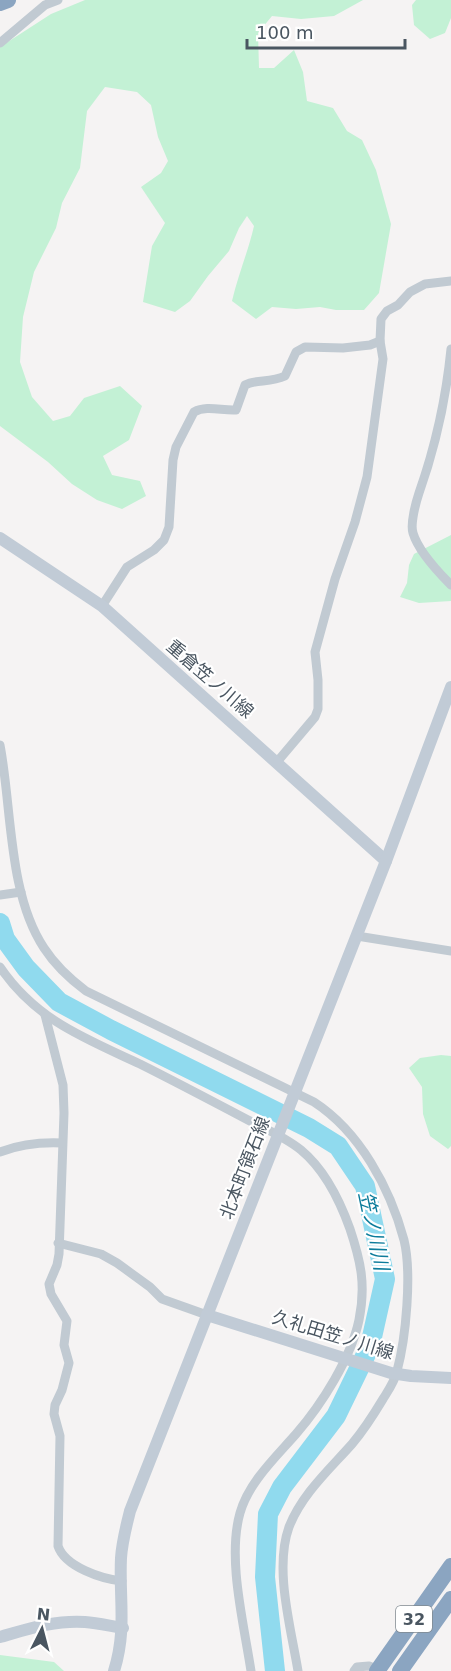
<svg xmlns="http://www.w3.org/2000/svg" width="451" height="1671" font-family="'DejaVu Sans','Noto Sans JP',sans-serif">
  <rect width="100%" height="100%" fill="#f5f3f3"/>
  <g fill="#c3f1d5">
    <path d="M 85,0 L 363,0 L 334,16 L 301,19 L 272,16 L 258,33 L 259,68 L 274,68 L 294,50 L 303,72 L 307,101 L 333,108 L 347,131 L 362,140 L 376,170 L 391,224 L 379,293 L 364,310 L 336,310 L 320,307 L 296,309 L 272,307 L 256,319 L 232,301 C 238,275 248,252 254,226 L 247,216 L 239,228 L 229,251 L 208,276 L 190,301 L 175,312 L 143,302 L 152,246 L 165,223 L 141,187 L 161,173 L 168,161 L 158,137 L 151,105 L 137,92 L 105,87 L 87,111 L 80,168 L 62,203 L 56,228 L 34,272 L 23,317 L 20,362 L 32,397 L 53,421 L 70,416 L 84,398 L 120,386 L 142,406 L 129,440 L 103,456 L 112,475 L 140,481 L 146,496 L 122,509 L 97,500 L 72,484 L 48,462 L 0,426 L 0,47 L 51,14 Z"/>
    <path d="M 416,0 L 451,0 L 451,18 L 445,33 L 430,39 L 414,25 L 412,5 Z"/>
    <path d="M 451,535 L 451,601 L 419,603 L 400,597 L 407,583 L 409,565 L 414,554 Z"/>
    <path d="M 441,1055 L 451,1056 L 451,1146 L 448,1149 L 430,1136 L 423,1114 L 422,1087 L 409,1068 L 420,1058 Z"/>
    <path d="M 0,1655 L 54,1662 L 64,1671 L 0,1671 Z"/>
  </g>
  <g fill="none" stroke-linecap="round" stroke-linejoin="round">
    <path stroke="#90daee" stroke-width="20" d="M 0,923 L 5,939 L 26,968 L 59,1002 L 111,1030 L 309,1128 L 338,1146 L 365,1186 L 385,1279 L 370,1346 L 336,1416 L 282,1487 L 268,1514 L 265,1577 L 275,1671"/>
    <g stroke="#c1cad2" stroke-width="9">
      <path d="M 0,43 L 45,5 L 58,0"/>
      <path d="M 451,349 C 446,399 436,445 419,493 C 416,502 410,524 413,533 C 418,550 439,573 451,585"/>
      <path d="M 102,606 L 127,567 L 154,550 L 164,540 L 169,527 L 173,460 L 176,447 L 194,412 C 207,405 222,411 236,410 L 245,385 C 256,379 270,383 285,376 L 296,352 L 305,347 L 343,348 L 370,345 L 380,341"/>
      <path d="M 0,745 C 12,808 8,894 44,948 C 55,965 70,979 86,991 L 314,1102 C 360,1132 390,1188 404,1240 C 412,1273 406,1338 397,1371 C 395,1381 388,1391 383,1399 C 374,1414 363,1431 352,1444 C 329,1470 302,1494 289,1527 C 274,1569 291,1628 298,1671"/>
      <path d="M 277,762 L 315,717 L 318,709 L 318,680 L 315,652 L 335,579 L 355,522 L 367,477 L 383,359 L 380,341 L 381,319 L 387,311 L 398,305 L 410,292 L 425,284 L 451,281"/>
      <path d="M 0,895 L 21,892"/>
      <path d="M 357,936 L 451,951"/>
      <path d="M 0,967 C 36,1020 84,1038 140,1064 C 176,1082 212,1101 248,1120 C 266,1129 285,1137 301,1150 C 324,1169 340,1201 350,1229 C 361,1262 366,1285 359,1320 C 351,1358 322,1404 296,1434 C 275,1458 249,1482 240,1513 C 227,1559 244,1624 251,1671"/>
      <path d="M 45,1015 L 63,1085 L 64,1113 L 59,1254 L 57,1265 L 49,1284 L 51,1294 L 67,1321 L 64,1345 L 69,1363 L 62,1390 L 55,1405 L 54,1414 L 60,1436 L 58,1546 C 65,1567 102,1579 122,1581"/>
      <path d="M 0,1152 C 21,1144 40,1142 62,1143"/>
      <path d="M 58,1243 L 101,1254 L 117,1263 L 150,1287 L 162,1299 L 207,1315"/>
      <path d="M 354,1671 L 357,1667 L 369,1666 L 381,1671"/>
    </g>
    <g stroke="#c1cbd6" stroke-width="12">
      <path d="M 0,538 L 102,606 L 386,861"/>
      <path d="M 207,1315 L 391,1373 L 411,1376 L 451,1378"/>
      <path d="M 0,1637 C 28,1629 55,1620 85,1622 C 98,1623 110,1626 123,1628"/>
      <path d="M 114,1671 C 127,1629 119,1599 121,1558 C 122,1542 126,1527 130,1511 L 386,861 L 451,687"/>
    </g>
    <g stroke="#8ba5c1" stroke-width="16">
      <path d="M 0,3 L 8,0"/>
      <path d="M 377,1671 L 451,1566"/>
      <path d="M 400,1671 L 451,1599"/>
    </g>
  </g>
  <g text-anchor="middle" stroke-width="4.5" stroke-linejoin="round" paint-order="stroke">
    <rect fill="#fff" stroke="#808990" stroke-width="1.5" x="396" y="1606" width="36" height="26" rx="4.5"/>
    <g font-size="16" font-weight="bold" fill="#4a5661">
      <text x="414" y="1625">32</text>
    </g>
    <g font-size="18" fill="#4a5661" stroke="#fff">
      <text transform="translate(210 679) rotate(41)" y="6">重倉笠ノ川線</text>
      <text transform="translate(245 1168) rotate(-69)" y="6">北本町領石線</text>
      <text transform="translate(333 1335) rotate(17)" y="6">久礼田笠ノ川線</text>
    </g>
    <g font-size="20" font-style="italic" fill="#0c7c9b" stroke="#fff">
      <text transform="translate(374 1231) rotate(78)" y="7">笠ノ川川</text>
    </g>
  </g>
  <g transform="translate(42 1629) rotate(6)" stroke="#ffffff" stroke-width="4.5" paint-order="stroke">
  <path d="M0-4.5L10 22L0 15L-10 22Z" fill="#4a5661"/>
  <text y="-9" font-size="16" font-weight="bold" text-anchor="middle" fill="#4a5661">N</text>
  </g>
  <path d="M247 39v9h158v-9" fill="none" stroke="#4a5661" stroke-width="3"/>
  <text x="256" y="39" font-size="18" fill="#4a5661" stroke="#ffffff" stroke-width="4.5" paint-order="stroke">100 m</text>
</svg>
